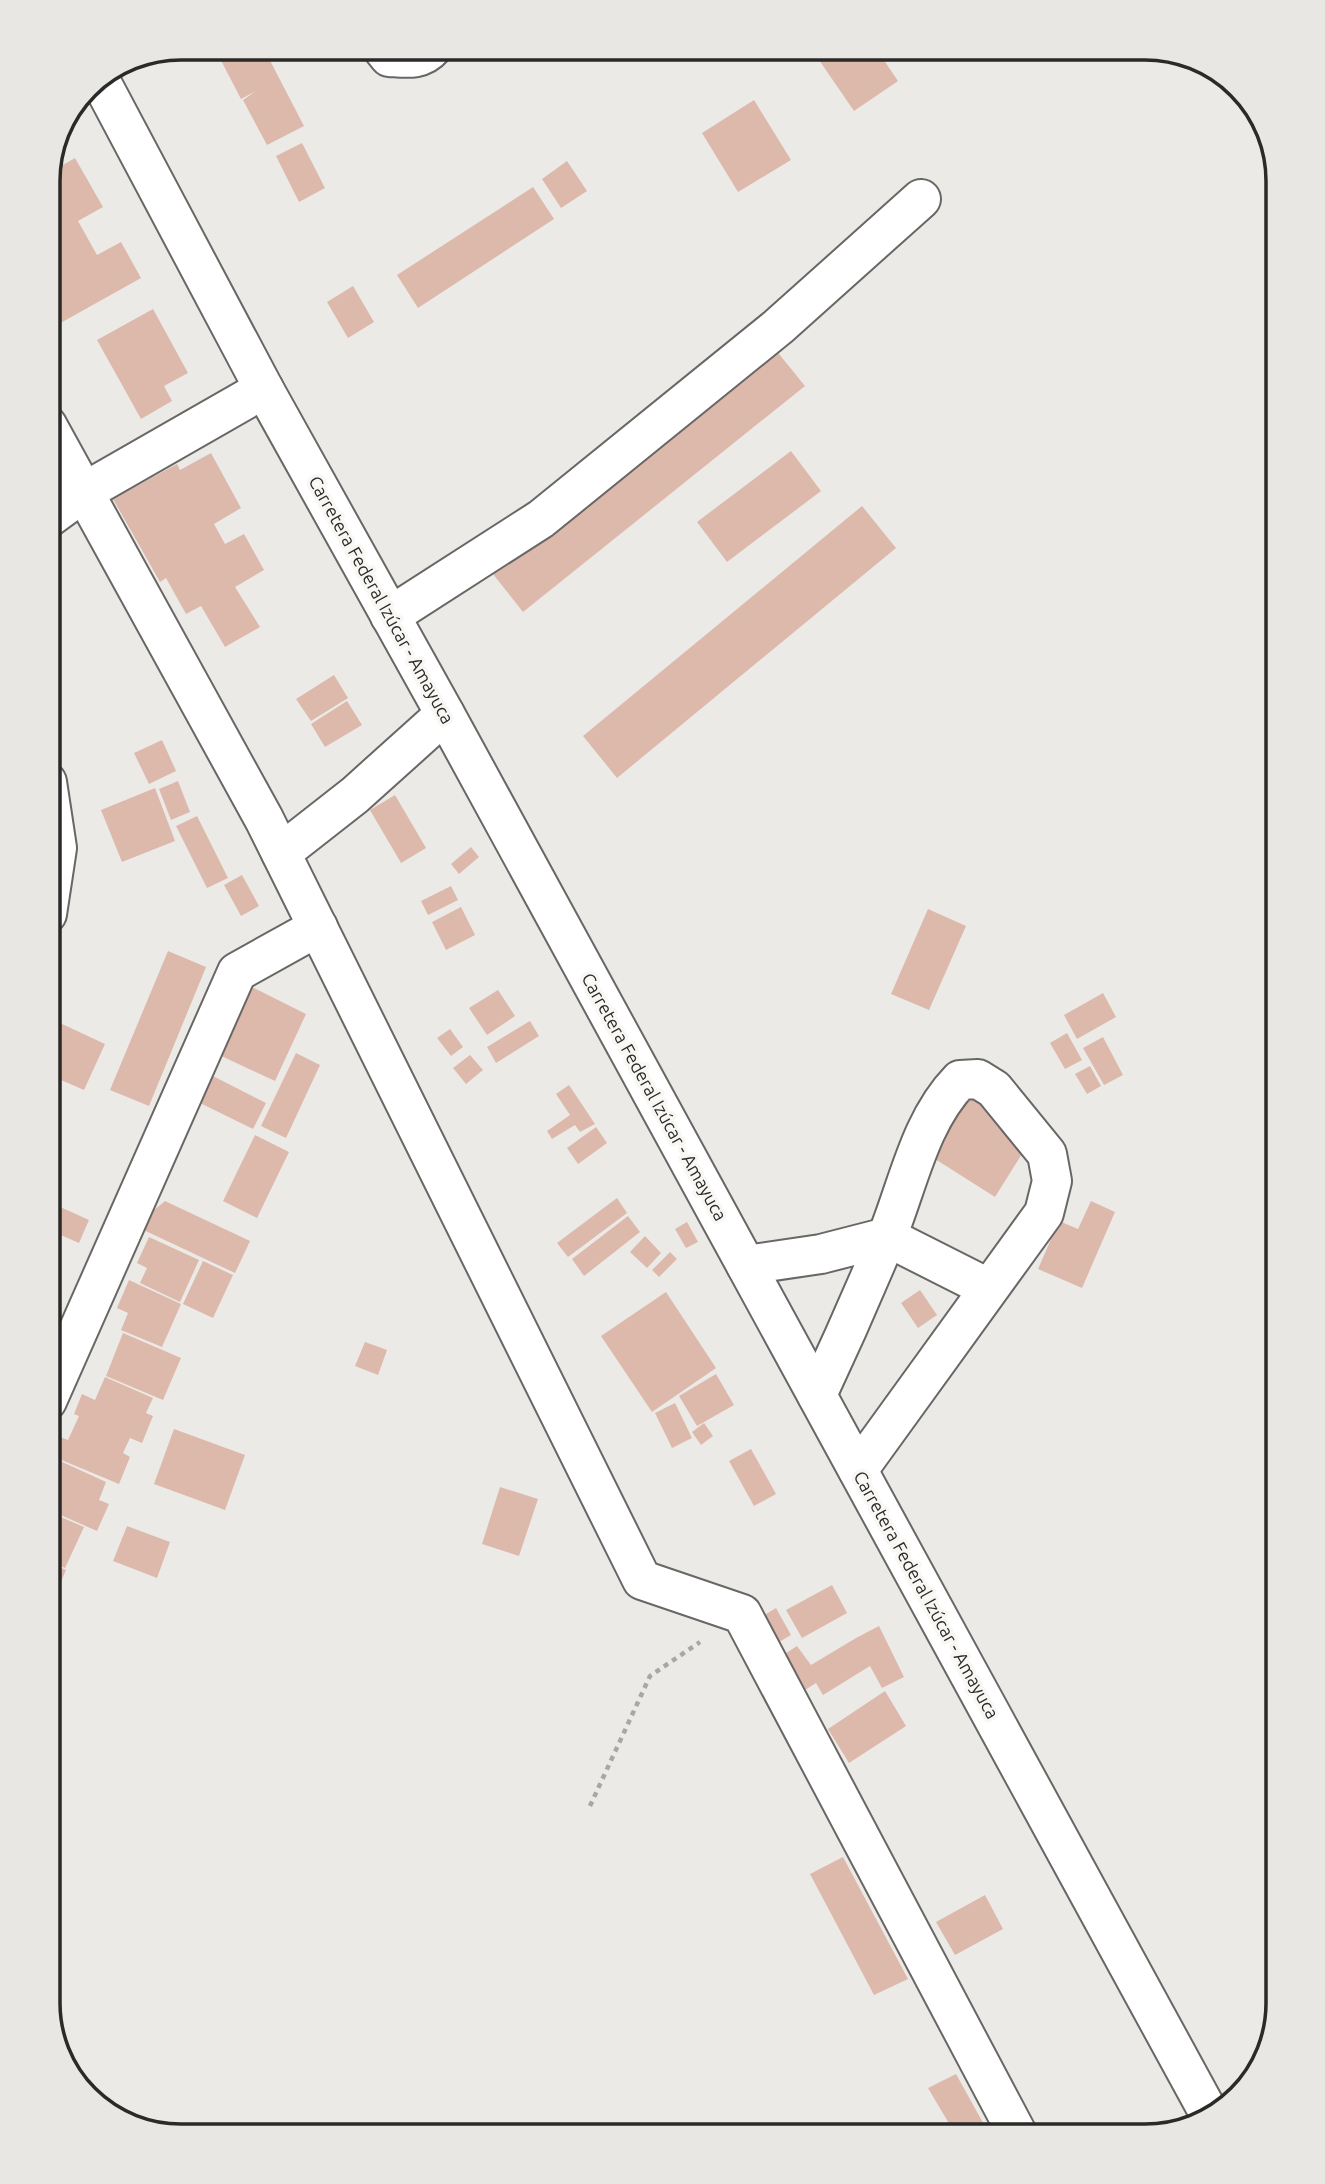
<svg xmlns="http://www.w3.org/2000/svg" width="1325" height="2184" font-family="Ubuntu,sans-serif">
  <rect width="100%" height="100%" fill="#eceae7"/>
  <g fill="#ddb9ac">
    <path d="M 214,47 L 263,47 L 304,126 L 267,145 L 243,100 L 256,91 L 241,99 Z"/>
    <path d="M 831,47 L 875,47 L 898,81 L 854,111 L 817,57 Z"/>
    <path d="M 754,100 L 791,160 L 738,192 L 702,133 Z"/>
    <path d="M 302,143 L 325,188 L 299,202 L 276,156 Z"/>
    <path d="M 75,158 L 103,207 L 78,221 L 97,255 L 121,242 L 141,278 L 57,325 L 47,309 L 48,172 L 51,164 L 54,170 Z"/>
    <path d="M 567,161 L 587,191 L 561,208 L 542,179 Z"/>
    <path d="M 533,187 L 554,219 L 418,308 L 397,275 Z"/>
    <path d="M 353,286 L 374,322 L 348,338 L 327,302 Z"/>
    <path d="M 153,309 L 188,373 L 164,386 L 172,401 L 141,419 L 97,340 Z"/>
    <path d="M 771,344 L 805,386 L 523,612 L 489,569 Z"/>
    <path d="M 791,451 L 821,491 L 727,562 L 697,522 Z"/>
    <path d="M 211,453 L 241,508 L 214,524 L 225,544 L 244,534 L 264,570 L 235,587 L 260,627 L 225,647 L 201,606 L 186,614 L 166,578 L 160,582 L 113,499 L 177,464 L 180,470 Z"/>
    <path d="M 862,506 L 896,548 L 617,778 L 583,736 Z"/>
    <path d="M 334,675 L 348,698 L 311,721 L 296,699 Z"/>
    <path d="M 347,701 L 362,725 L 325,747 L 311,724 Z"/>
    <path d="M 162,740 L 176,771 L 149,784 L 134,753 Z"/>
    <path d="M 178,781 L 190,812 L 171,820 L 159,789 Z"/>
    <path d="M 155,788 L 175,841 L 122,862 L 101,810 Z"/>
    <path d="M 395,795 L 426,848 L 401,863 L 370,810 Z"/>
    <path d="M 197,816 L 228,878 L 207,888 L 176,826 Z"/>
    <path d="M 471,847 L 479,857 L 459,874 L 451,864 Z"/>
    <path d="M 242,875 L 259,906 L 241,916 L 224,885 Z"/>
    <path d="M 451,886 L 458,900 L 428,915 L 421,901 Z"/>
    <path d="M 461,907 L 475,935 L 446,950 L 432,922 Z"/>
    <path d="M 928,909 L 966,926 L 929,1010 L 891,994 Z"/>
    <path d="M 168,951 L 206,967 L 149,1106 L 110,1090 Z"/>
    <path d="M 248,985 L 306,1014 L 275,1081 L 215,1053 Z"/>
    <path d="M 498,990 L 515,1016 L 487,1035 L 469,1008 Z"/>
    <path d="M 1103,993 L 1116,1017 L 1077,1039 L 1064,1015 Z"/>
    <path d="M 47,1017 L 105,1044 L 84,1090 L 47,1074 Z"/>
    <path d="M 530,1021 L 539,1036 L 496,1063 L 487,1047 Z"/>
    <path d="M 450,1029 L 463,1047 L 451,1056 L 437,1038 Z"/>
    <path d="M 1067,1033 L 1082,1060 L 1065,1069 L 1050,1043 Z"/>
    <path d="M 1103,1037 L 1123,1075 L 1104,1085 L 1083,1048 Z"/>
    <path d="M 296,1053 L 320,1065 L 286,1138 L 261,1126 Z"/>
    <path d="M 470,1055 L 483,1070 L 466,1084 L 453,1068 Z"/>
    <path d="M 1090,1066 L 1101,1086 L 1087,1094 L 1075,1074 Z"/>
    <path d="M 211,1075 L 266,1103 L 253,1129 L 198,1102 Z"/>
    <path d="M 569,1085 L 595,1124 L 580,1132 L 575,1125 L 552,1139 L 547,1131 L 570,1115 L 556,1094 Z"/>
    <path d="M 962,1093 L 1032,1138 L 995,1197 L 924,1152 Z"/>
    <path d="M 596,1127 L 607,1143 L 578,1164 L 567,1148 Z"/>
    <path d="M 255,1135 L 289,1152 L 257,1218 L 223,1201 Z"/>
    <path d="M 617,1198 L 627,1213 L 568,1257 L 557,1243 Z"/>
    <path d="M 47,1201 L 89,1220 L 79,1243 L 47,1229 Z"/>
    <path d="M 165,1201 L 250,1241 L 235,1273 L 135,1226 Z"/>
    <path d="M 1091,1201 L 1115,1212 L 1082,1288 L 1038,1269 L 1059,1221 L 1078,1229 Z"/>
    <path d="M 628,1216 L 640,1232 L 584,1276 L 572,1259 Z"/>
    <path d="M 687,1222 L 698,1242 L 686,1248 L 675,1229 Z"/>
    <path d="M 645,1236 L 661,1253 L 647,1268 L 630,1252 Z"/>
    <path d="M 149,1237 L 199,1260 L 180,1302 L 140,1283 L 147,1268 L 137,1263 Z"/>
    <path d="M 670,1252 L 677,1259 L 659,1277 L 652,1270 Z"/>
    <path d="M 203,1261 L 233,1275 L 213,1318 L 183,1304 Z"/>
    <path d="M 129,1280 L 181,1304 L 162,1347 L 121,1330 L 128,1313 L 117,1308 Z"/>
    <path d="M 920,1290 L 937,1315 L 918,1328 L 901,1303 Z"/>
    <path d="M 666,1292 L 716,1368 L 652,1412 L 601,1336 Z"/>
    <path d="M 123,1333 L 181,1358 L 163,1400 L 106,1376 Z"/>
    <path d="M 365,1342 L 387,1350 L 378,1375 L 355,1366 Z"/>
    <path d="M 716,1374 L 734,1405 L 697,1426 L 679,1396 Z"/>
    <path d="M 105,1377 L 153,1398 L 146,1413 L 153,1416 L 142,1443 L 130,1438 L 123,1453 L 130,1457 L 119,1484 L 52,1456 L 60,1437 L 68,1440 L 79,1416 L 74,1414 L 82,1394 L 95,1400 Z"/>
    <path d="M 675,1403 L 692,1438 L 672,1448 L 655,1413 Z"/>
    <path d="M 704,1423 L 713,1436 L 701,1445 L 692,1432 Z"/>
    <path d="M 174,1429 L 245,1455 L 225,1510 L 154,1484 Z"/>
    <path d="M 751,1449 L 776,1494 L 754,1506 L 729,1461 Z"/>
    <path d="M 58,1460 L 106,1482 L 99,1500 L 109,1504 L 97,1531 L 47,1509 L 47,1483 Z"/>
    <path d="M 500,1487 L 538,1499 L 519,1556 L 482,1544 Z"/>
    <path d="M 47,1511 L 84,1527 L 65,1568 L 47,1560 Z"/>
    <path d="M 127,1526 L 170,1542 L 157,1578 L 113,1561 Z"/>
    <path d="M 47,1562 L 66,1570 L 47,1614 Z"/>
    <path d="M 832,1585 L 847,1613 L 802,1638 L 786,1610 Z"/>
    <path d="M 776,1608 L 791,1635 L 764,1651 L 748,1625 Z"/>
    <path d="M 879,1626 L 904,1677 L 882,1688 L 870,1666 L 823,1695 L 816,1683 L 794,1697 L 774,1661 L 797,1646 L 811,1665 L 856,1638 Z"/>
    <path d="M 885,1691 L 906,1726 L 849,1763 L 828,1729 Z"/>
    <path d="M 843,1857 L 908,1979 L 874,1995 L 810,1874 Z"/>
    <path d="M 985,1895 L 1003,1929 L 955,1955 L 936,1922 Z"/>
    <path d="M 956,2074 L 987,2130 L 974,2137 L 957,2137 L 928,2088 Z"/>
  </g>
  <g fill="none" stroke-linecap="round" stroke-linejoin="round">
    <defs>
      <g id="minor">
        <path d="M 381,47 L 389,57 C 406,58 421,61 433,47"/>
        <path d="M 47,425 L 264,819 L 642,1580 L 742,1614 L 1019,2137"/>
        <path d="M 47,519 L 84,492 L 264,389"/>
        <path d="M 390,616 L 541,519 L 778,327 L 921,199"/>
        <path d="M 281,853 L 355,795 L 445,714"/>
        <path d="M 47,914 L 57,848 L 47,782"/>
        <path d="M 746,1265 L 821,1254 L 887,1237 L 988,1288"/>
        <path d="M 817,1395 C 841,1344 864,1292 886,1239 C 908,1186 919,1122 960,1080 L 978,1079 L 994,1089 L 1047,1154 L 1052,1181 L 1044,1213 L 858,1470"/>
        <path d="M 47,1401 L 237,972 L 318,927"/>
      </g>
      <path id="major" d="M 99,78 L 264,389 L 445,714 L 1211,2117"/>
    </defs>
    <use href="#minor" stroke="#696765" stroke-width="42"/>
    <use href="#major" stroke="#696765" stroke-width="42"/>
    <path stroke="#a8a7a5" stroke-width="4.5" stroke-dasharray="5 5" stroke-linecap="butt" d="M 590,1806 L 650,1676 L 700,1642"/>
    <use href="#minor" stroke="#fff" stroke-width="38"/>
    <use href="#major" stroke="#fff" stroke-width="38"/>
  </g>
  <g text-anchor="middle" stroke-width="7" stroke-linejoin="round" paint-order="stroke">
    <g font-size="18" fill="#2a2a29" stroke="#f9f7f4">
      <text transform="translate(381 600) rotate(61)" y="6">Carretera Federal Izúcar - Amayuca</text>
      <text transform="translate(654 1097) rotate(61)" y="6">Carretera Federal Izúcar - Amayuca</text>
      <text transform="translate(926 1595) rotate(61)" y="6">Carretera Federal Izúcar - Amayuca</text>
    </g>
  </g>
  <path d="M0 0H1325V2184H0ZM181 60H1145A121 121 0 0 1 1266 181V2003A121 121 0 0 1 1145 2124H181A121 121 0 0 1 60 2003V181A121 121 0 0 1 181 60Z" fill="#e8e7e4" fill-rule="evenodd"/>
  <path fill="none" stroke="#2a2a29" stroke-width="3.5" d="M181 60H1145A121 121 0 0 1 1266 181V2003A121 121 0 0 1 1145 2124H181A121 121 0 0 1 60 2003V181A121 121 0 0 1 181 60Z"/>
</svg>
